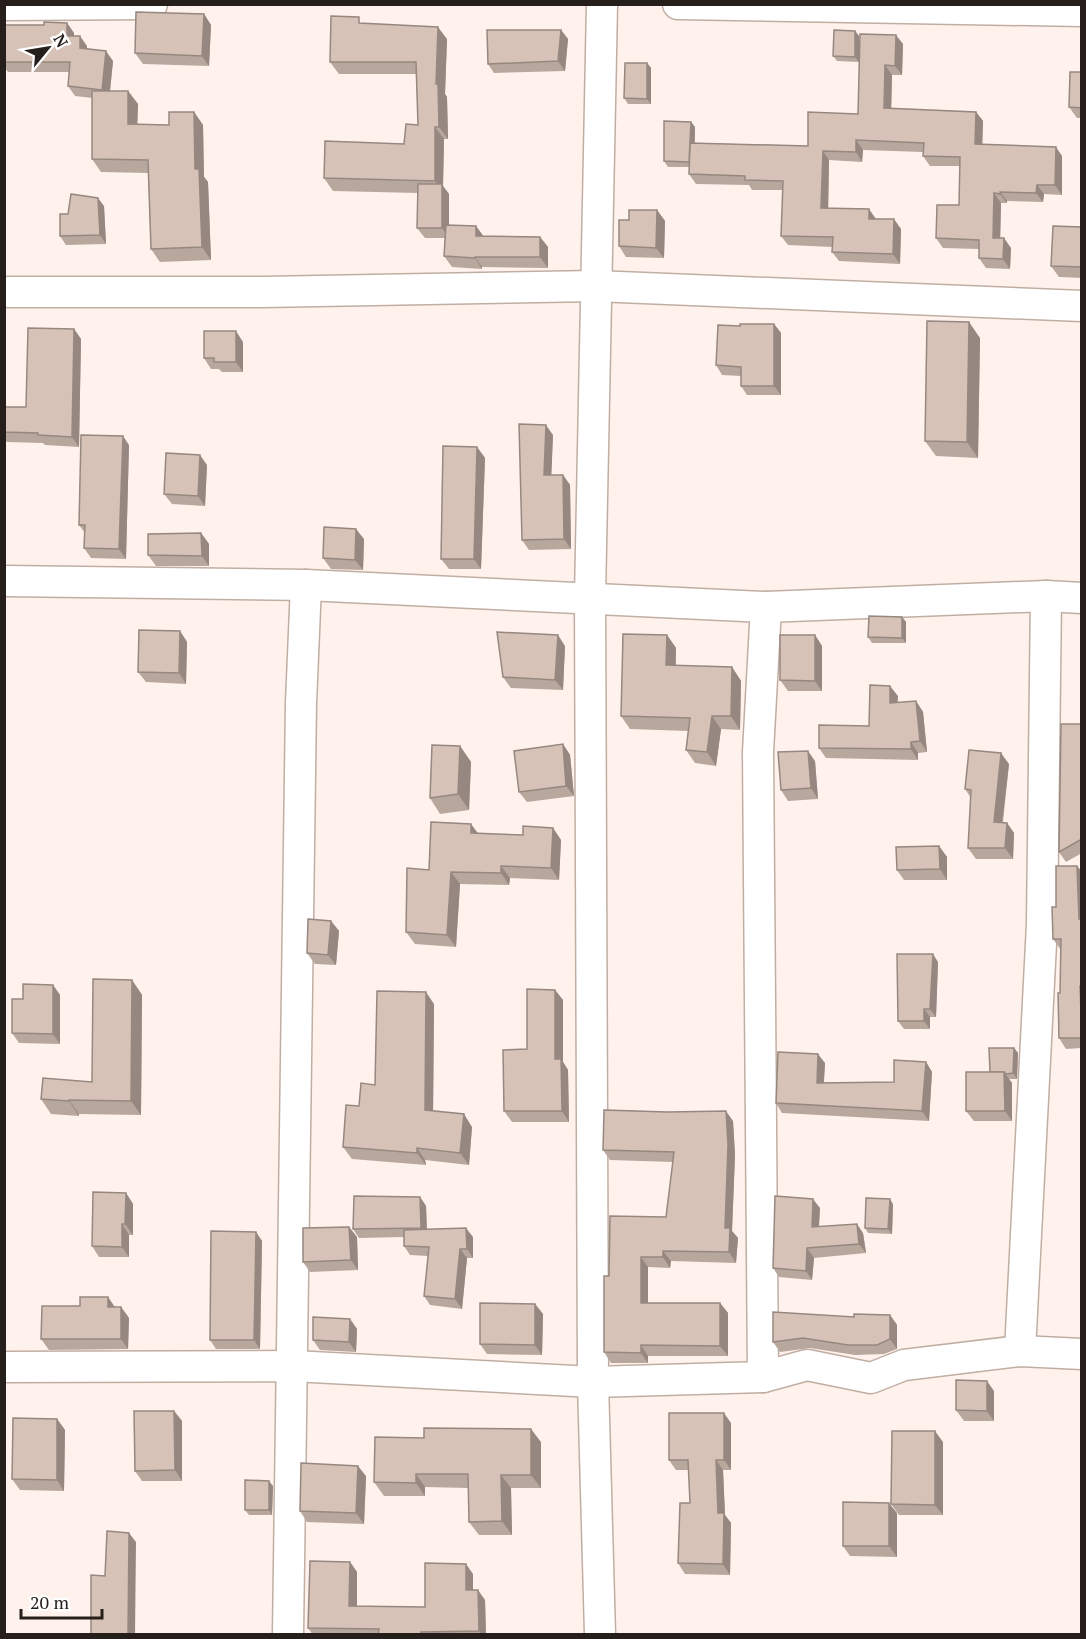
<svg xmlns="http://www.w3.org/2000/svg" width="1086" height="1639" font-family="'PT Serif',serif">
  <rect width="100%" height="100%" fill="#fff2ec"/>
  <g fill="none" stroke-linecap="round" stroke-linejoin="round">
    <defs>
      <g id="minor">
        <path d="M 678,4 L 1082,11"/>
        <path d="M 4,5 L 152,4"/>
        <path d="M 4,292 L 263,292 L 595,286 L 1082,306"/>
        <path d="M 4,581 L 306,585 L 766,607 L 1046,596 L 1082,598"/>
        <path d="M 1020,1351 L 1042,924 L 1046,596"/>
        <path d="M 4,1367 L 293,1366 L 593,1382 L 763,1377 L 807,1365 L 871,1378 L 904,1365 L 1020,1351 L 1082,1354"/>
        <path d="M 763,1377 L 758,752 L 766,607"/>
        <path d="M 288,1634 L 301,703 L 306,585"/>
        <path d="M 600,1634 L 593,1382 L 590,597 L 602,4"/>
      </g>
    </defs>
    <use href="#minor" stroke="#c1aea3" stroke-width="33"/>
    <use href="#minor" stroke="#fff" stroke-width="30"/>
  </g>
  <g fill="#b8a79d">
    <path d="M 204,14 L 211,25 L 209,66 L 143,64 L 135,53 Z"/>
    <path d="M 67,23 L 74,33 L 74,36 L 87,46 L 87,49 L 113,61 L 110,91 L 128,91 L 138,104 L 137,124 L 169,125 L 194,112 L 203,125 L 204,177 L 208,182 L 211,260 L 160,262 L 151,249 L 148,173 L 101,172 L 92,159 L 92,98 L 75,96 L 68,86 L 69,72 L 8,72 L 4,67 L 4,25 L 44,25 Z"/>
    <path d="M 363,23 L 447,39 L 445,94 L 447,97 L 448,139 L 444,139 L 443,186 L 449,194 L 449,225 L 476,226 L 483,236 L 540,237 L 548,247 L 548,268 L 482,267 L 482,269 L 452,267 L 444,256 L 445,238 L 425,238 L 417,228 L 418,193 L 333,191 L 324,178 L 404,144 L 418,125 L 416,74 L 339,74 L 330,62 Z"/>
    <path d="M 561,30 L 568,39 L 565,71 L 494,73 L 488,64 Z"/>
    <path d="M 855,31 L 859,36 L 859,62 L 837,61 L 833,56 Z"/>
    <path d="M 860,34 L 903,44 L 902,75 L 892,75 L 891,109 L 976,112 L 983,121 L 982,145 L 1062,156 L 1062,195 L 1044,194 L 1043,202 L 1007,201 L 1007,203 L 1001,203 L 1000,238 L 1011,248 L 1010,269 L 986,268 L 979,258 L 979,249 L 943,248 L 936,238 L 959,205 L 960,166 L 930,166 L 923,156 L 923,152 L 863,150 L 862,162 L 829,160 L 828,209 L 876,219 L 901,229 L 900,264 L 839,261 L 832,252 L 833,247 L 788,245 L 781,236 L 783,190 L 752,190 L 749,185 L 696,184 L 689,174 L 689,167 L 668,167 L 664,161 L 691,122 L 695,127 L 695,143 L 808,146 L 858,114 Z"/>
    <path d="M 647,63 L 651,68 L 651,104 L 628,104 L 624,98 Z"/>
    <path d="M 1082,72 L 1082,118 L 1077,118 L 1069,107 Z"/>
    <path d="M 104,206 L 106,244 L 66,245 L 60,236 L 68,214 Z"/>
    <path d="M 657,210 L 665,221 L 664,258 L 626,257 L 619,246 L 629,220 Z"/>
    <path d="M 1082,227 L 1082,278 L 1059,277 L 1051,266 Z"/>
    <path d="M 774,324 L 781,333 L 781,395 L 747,395 L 741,386 L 741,376 L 722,375 L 716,365 L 740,326 Z"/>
    <path d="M 74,329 L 81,339 L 79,447 L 45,445 L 43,443 L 7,442 L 4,439 L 4,407 L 26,407 Z"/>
    <path d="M 980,338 L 978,458 L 936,456 L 925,441 Z"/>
    <path d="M 243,342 L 243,372 L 222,372 L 219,369 L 211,369 L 204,358 Z"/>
    <path d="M 553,435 L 551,475 L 563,475 L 570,485 L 571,549 L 529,550 L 522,540 Z"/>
    <path d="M 129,445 L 126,559 L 91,558 L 84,548 L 85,533 L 79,525 Z"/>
    <path d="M 477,447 L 485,458 L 481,569 L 449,569 L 441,559 Z"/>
    <path d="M 207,465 L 205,506 L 172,504 L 164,494 Z"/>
    <path d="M 201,533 L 209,544 L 209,566 L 156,566 L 148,555 Z"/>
    <path d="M 364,539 L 363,570 L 331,569 L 323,558 Z"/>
    <path d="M 902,617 L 906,622 L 906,643 L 872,643 L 868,637 Z"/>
    <path d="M 180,631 L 187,642 L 186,684 L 146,682 L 138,672 Z"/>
    <path d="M 667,635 L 676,648 L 676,666 L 732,667 L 741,681 L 740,730 L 721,729 L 716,766 L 695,763 L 686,750 L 688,731 L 630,729 L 621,716 Z"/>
    <path d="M 815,635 L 822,646 L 822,691 L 788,691 L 780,680 Z"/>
    <path d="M 565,646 L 563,690 L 511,688 L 503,677 Z"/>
    <path d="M 898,696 L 897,703 L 916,701 L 923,712 L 927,752 L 918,753 L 918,760 L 826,758 L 819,748 L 869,726 Z"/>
    <path d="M 1082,724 L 1082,853 L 1066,862 L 1059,852 Z"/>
    <path d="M 563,744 L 570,755 L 574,796 L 527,802 L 519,792 Z"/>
    <path d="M 460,746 L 471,762 L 469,810 L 440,814 L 430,798 Z"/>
    <path d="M 815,761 L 818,799 L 788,801 L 781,790 Z"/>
    <path d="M 1009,764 L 1003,822 L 1007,823 L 1014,833 L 1013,859 L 976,859 L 968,848 L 971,798 L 965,789 Z"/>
    <path d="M 553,828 L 561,840 L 559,880 L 510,878 L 509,885 L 460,884 L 456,947 L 415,944 L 406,932 L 429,870 L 478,834 L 523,835 Z"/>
    <path d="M 939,846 L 947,857 L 947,880 L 904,880 L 897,870 Z"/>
    <path d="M 1077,866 L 1082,872 L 1082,1048 L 1066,1049 L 1059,1038 L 1061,950 L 1053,939 L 1056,907 Z"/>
    <path d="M 331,921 L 339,931 L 336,965 L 315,964 L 307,953 Z"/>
    <path d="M 938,962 L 936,1017 L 930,1017 L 930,1029 L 904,1029 L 898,1021 Z"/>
    <path d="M 132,980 L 142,995 L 141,1115 L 79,1114 L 79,1116 L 51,1114 L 41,1099 L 92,1082 Z"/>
    <path d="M 53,985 L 60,995 L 60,1044 L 19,1043 L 12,1033 L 23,999 Z"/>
    <path d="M 555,990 L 563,1000 L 563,1062 L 568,1070 L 569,1122 L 512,1122 L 504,1111 L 527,1049 Z"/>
    <path d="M 434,1004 L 433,1111 L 472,1127 L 469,1165 L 425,1160 L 426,1165 L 352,1159 L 343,1147 L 359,1106 Z"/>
    <path d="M 1014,1048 L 1018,1053 L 1017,1079 L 1009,1079 L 1012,1083 L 1012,1121 L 974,1121 L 966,1111 L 990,1072 Z"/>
    <path d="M 926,1062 L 932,1072 L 929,1121 L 782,1113 L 776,1103 L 825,1063 L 824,1083 L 894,1082 Z"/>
    <path d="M 733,1121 L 735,1155 L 732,1231 L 738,1238 L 736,1263 L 671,1261 L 670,1268 L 648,1267 L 648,1303 L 720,1303 L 728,1313 L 728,1356 L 648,1356 L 648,1363 L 611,1363 L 604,1352 L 609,1276 L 666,1217 L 673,1162 L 610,1160 L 603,1150 Z"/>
    <path d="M 126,1193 L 133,1204 L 133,1235 L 129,1235 L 129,1257 L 99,1257 L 92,1246 Z"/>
    <path d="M 420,1197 L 426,1206 L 427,1229 L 473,1237 L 473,1258 L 467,1258 L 462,1309 L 430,1305 L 424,1296 L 428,1256 L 410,1255 L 404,1246 L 404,1237 L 359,1238 L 353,1229 Z"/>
    <path d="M 893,1204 L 892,1234 L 868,1233 L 865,1228 Z"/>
    <path d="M 820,1208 L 819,1227 L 863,1233 L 866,1253 L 814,1258 L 812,1280 L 779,1277 L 773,1268 Z"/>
    <path d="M 349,1227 L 357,1237 L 358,1270 L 310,1272 L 303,1262 Z"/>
    <path d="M 256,1232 L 262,1241 L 260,1349 L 216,1349 L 210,1340 Z"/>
    <path d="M 108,1297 L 115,1307 L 121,1307 L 129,1318 L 128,1349 L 49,1350 L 41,1339 L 80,1306 Z"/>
    <path d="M 535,1304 L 543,1314 L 542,1355 L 487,1354 L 480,1344 Z"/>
    <path d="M 890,1315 L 897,1325 L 897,1349 L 884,1354 L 855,1355 L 810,1348 L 780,1352 L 773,1342 L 854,1317 Z"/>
    <path d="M 350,1319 L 357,1329 L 356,1352 L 320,1350 L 313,1340 Z"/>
    <path d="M 994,1391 L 994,1421 L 964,1421 L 956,1410 Z"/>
    <path d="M 174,1411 L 182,1421 L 182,1481 L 142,1481 L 135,1471 Z"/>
    <path d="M 57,1419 L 65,1430 L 64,1491 L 20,1490 L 12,1479 Z"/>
    <path d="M 731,1423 L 731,1470 L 723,1470 L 725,1515 L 731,1523 L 730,1575 L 685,1574 L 678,1563 L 690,1503 L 689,1470 L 676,1470 L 669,1460 Z"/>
    <path d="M 541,1442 L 541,1488 L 511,1488 L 512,1535 L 479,1535 L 469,1522 L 468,1488 L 425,1487 L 425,1496 L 384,1496 L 374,1482 Z"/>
    <path d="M 943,1442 L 943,1515 L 899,1515 L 891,1504 Z"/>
    <path d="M 366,1476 L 364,1524 L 307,1522 L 300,1511 Z"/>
    <path d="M 273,1486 L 272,1515 L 249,1515 L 245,1510 Z"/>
    <path d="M 897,1513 L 897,1557 L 850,1556 L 843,1546 Z"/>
    <path d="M 350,1562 L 357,1572 L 357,1606 L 425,1607 L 473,1574 L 473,1590 L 485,1600 L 486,1635 L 313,1635 L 308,1628 Z"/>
  </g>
  <g fill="#968880">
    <path d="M 204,14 L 211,25 L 209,66 L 202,56 Z"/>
    <path d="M 67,23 L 74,33 L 74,46 L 67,36 Z"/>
    <path d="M 438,27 L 447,39 L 445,94 L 447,97 L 448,139 L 439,127 L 436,84 Z"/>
    <path d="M 561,30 L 568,39 L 565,71 L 558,61 Z"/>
    <path d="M 855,31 L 859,36 L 859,62 L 855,57 Z"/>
    <path d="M 896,35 L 903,44 L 902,75 L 895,66 Z"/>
    <path d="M 80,36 L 87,46 L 87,58 L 80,48 Z"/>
    <path d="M 106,51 L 113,61 L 109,100 L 102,90 Z"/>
    <path d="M 647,63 L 651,68 L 651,104 L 647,99 Z"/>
    <path d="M 885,65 L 892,75 L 891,118 L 884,108 Z"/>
    <path d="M 128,91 L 138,104 L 137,137 L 128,124 Z"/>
    <path d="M 194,112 L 203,125 L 204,177 L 208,182 L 211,260 L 202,247 L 195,169 Z"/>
    <path d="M 976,112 L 983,121 L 982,154 L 975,144 Z"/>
    <path d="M 691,122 L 695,127 L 694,167 L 690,162 Z"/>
    <path d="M 435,127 L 444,139 L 443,186 L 449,194 L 449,238 L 442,228 L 442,192 L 435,181 Z"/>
    <path d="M 856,140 L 863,150 L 862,162 L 856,152 Z"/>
    <path d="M 1056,147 L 1062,156 L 1062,195 L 1055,185 Z"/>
    <path d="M 823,151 L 829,160 L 828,218 L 821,208 Z"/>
    <path d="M 1037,185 L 1044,194 L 1043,202 L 1036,193 Z"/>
    <path d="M 1000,192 L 1007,201 L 1007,203 L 1000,194 Z"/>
    <path d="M 994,193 L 1001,203 L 1000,248 L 993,238 Z"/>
    <path d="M 98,198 L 104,206 L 106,244 L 100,235 Z"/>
    <path d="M 869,209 L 876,219 L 869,219 Z"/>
    <path d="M 657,210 L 665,221 L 664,258 L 656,248 Z"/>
    <path d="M 894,219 L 901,229 L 900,264 L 893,254 Z"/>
    <path d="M 476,226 L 484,237 L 476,236 Z"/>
    <path d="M 540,237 L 548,247 L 548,268 L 540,257 Z"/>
    <path d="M 1004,238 L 1011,248 L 1010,269 L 1003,259 Z"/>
    <path d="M 475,257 L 482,267 L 482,269 L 475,258 Z"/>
    <path d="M 969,322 L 980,338 L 978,458 L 967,442 Z"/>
    <path d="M 774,324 L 781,333 L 781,395 L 774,386 Z"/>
    <path d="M 74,329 L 81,339 L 79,447 L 72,437 Z"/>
    <path d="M 236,331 L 243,342 L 243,372 L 236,362 Z"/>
    <path d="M 546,425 L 553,435 L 551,485 L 544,475 Z"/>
    <path d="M 123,436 L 129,445 L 126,559 L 119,549 Z"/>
    <path d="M 477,447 L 485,458 L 481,569 L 474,559 Z"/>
    <path d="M 200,455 L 207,465 L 205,506 L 198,496 Z"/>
    <path d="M 563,475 L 570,485 L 571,549 L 564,539 Z"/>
    <path d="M 356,529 L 364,539 L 363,570 L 355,560 Z"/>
    <path d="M 201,533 L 209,544 L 209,566 L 202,556 Z"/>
    <path d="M 902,617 L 906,622 L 906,643 L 902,638 Z"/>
    <path d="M 180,631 L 187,642 L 186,684 L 179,673 Z"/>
    <path d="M 558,635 L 565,646 L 563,690 L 555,680 Z"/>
    <path d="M 667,635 L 676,648 L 675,679 L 666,665 Z"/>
    <path d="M 815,635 L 822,646 L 822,691 L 815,681 Z"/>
    <path d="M 732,667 L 741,681 L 740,730 L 731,716 Z"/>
    <path d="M 890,686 L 898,696 L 897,714 L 890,703 Z"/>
    <path d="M 916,701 L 923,712 L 927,752 L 920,741 Z"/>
    <path d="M 712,716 L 721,729 L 716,766 L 707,752 Z"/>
    <path d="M 911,742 L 918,753 L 918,760 L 911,749 Z"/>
    <path d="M 563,744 L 570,755 L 574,796 L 566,786 Z"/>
    <path d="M 460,746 L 471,762 L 469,810 L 458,794 Z"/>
    <path d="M 808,751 L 815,761 L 818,799 L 811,788 Z"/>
    <path d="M 1001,753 L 1009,764 L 1001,832 L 994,822 Z"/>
    <path d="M 1007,823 L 1014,833 L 1013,859 L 1005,848 Z"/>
    <path d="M 471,824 L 480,836 L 471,833 Z"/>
    <path d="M 553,828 L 561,840 L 559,880 L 551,868 Z"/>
    <path d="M 939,846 L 947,857 L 947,880 L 940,869 Z"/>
    <path d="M 501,866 L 510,878 L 509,885 L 501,873 Z"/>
    <path d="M 1077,866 L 1082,872 L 1082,923 L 1079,919 Z"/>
    <path d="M 451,872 L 460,884 L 456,947 L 447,935 Z"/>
    <path d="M 331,921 L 339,931 L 336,965 L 328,955 Z"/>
    <path d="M 933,954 L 938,962 L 936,1017 L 930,1009 Z"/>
    <path d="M 132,980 L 142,995 L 141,1115 L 131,1101 Z"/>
    <path d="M 53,985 L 60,995 L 60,1044 L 53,1034 Z"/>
    <path d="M 1080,986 L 1082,988 L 1082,1037 Z"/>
    <path d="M 555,990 L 563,1000 L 563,1062 L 568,1070 L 569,1122 L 562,1111 L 555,1059 Z"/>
    <path d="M 426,992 L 434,1004 L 433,1123 L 425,1110 Z"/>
    <path d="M 924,1009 L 930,1017 L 930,1029 L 924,1021 Z"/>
    <path d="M 1014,1048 L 1018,1053 L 1017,1079 L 1013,1073 Z"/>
    <path d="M 818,1054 L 825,1063 L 823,1093 L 817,1083 Z"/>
    <path d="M 926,1062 L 932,1072 L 929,1121 L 922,1111 Z"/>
    <path d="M 1004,1072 L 1012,1083 L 1012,1121 L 1005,1111 Z"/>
    <path d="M 69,1100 L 79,1114 L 79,1116 L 69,1101 Z"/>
    <path d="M 726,1111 L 733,1121 L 735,1155 L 732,1231 L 738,1238 L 736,1263 L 729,1252 L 725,1228 Z"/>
    <path d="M 464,1114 L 472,1127 L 469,1165 L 460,1153 Z"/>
    <path d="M 417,1148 L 425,1160 L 426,1165 L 417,1153 Z"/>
    <path d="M 126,1193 L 133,1204 L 133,1235 L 125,1224 Z"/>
    <path d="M 420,1197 L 426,1206 L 427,1237 L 421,1228 Z"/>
    <path d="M 813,1199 L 820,1208 L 818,1237 L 812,1227 Z"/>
    <path d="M 890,1199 L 893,1204 L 892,1234 L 888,1229 Z"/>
    <path d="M 122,1224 L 129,1235 L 129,1257 L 122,1247 Z"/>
    <path d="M 857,1224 L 863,1233 L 866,1253 L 859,1244 Z"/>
    <path d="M 349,1227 L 357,1237 L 358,1270 L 351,1260 Z"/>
    <path d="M 466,1228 L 473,1237 L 473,1258 L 467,1249 Z"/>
    <path d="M 256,1232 L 262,1241 L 260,1349 L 254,1340 Z"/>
    <path d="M 807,1248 L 814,1258 L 812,1280 L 806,1271 Z"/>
    <path d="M 460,1249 L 467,1258 L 462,1309 L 455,1299 Z"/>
    <path d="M 663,1251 L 671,1261 L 670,1268 L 663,1257 Z"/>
    <path d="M 641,1257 L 648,1267 L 648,1313 L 641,1303 Z"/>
    <path d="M 108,1297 L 115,1308 L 108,1307 Z"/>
    <path d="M 720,1303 L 728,1313 L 728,1356 L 720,1346 Z"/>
    <path d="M 535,1304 L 543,1314 L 542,1355 L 535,1345 Z"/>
    <path d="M 121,1307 L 129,1318 L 128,1349 L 121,1339 Z"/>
    <path d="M 890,1315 L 897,1325 L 897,1349 L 890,1339 Z"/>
    <path d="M 350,1319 L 357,1329 L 356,1352 L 349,1342 Z"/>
    <path d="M 641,1345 L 648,1356 L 648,1363 L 641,1353 Z"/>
    <path d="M 987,1381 L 994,1391 L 994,1421 L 987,1411 Z"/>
    <path d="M 174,1411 L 182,1421 L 182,1481 L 175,1470 Z"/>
    <path d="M 724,1413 L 731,1423 L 731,1470 L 724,1460 Z"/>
    <path d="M 57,1419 L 65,1430 L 64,1491 L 57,1480 Z"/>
    <path d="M 531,1429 L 541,1442 L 541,1488 L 531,1475 Z"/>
    <path d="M 935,1431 L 943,1442 L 943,1515 L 935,1505 Z"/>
    <path d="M 716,1460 L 723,1470 L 725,1515 L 731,1523 L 730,1575 L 723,1564 L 718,1513 Z"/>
    <path d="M 358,1466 L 366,1476 L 364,1524 L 356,1513 Z"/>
    <path d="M 416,1474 L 425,1487 L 425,1496 L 416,1483 Z"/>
    <path d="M 501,1475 L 511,1488 L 512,1535 L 502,1521 Z"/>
    <path d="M 269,1481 L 273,1486 L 272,1515 L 269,1510 Z"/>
    <path d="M 889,1503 L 897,1513 L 897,1557 L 889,1546 Z"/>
    <path d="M 129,1533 L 136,1542 L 135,1635 L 128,1635 Z"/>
    <path d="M 350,1562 L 357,1572 L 357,1616 L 349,1606 Z"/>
    <path d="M 466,1564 L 473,1574 L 473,1600 L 466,1590 Z"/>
    <path d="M 478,1590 L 485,1600 L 486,1635 L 482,1635 L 479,1631 Z"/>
  </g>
  <g fill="#d6c2b7" stroke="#968880" stroke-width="1.5">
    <path d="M 136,12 L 204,14 L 202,56 L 135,53 Z"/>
    <path d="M 331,16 L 359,17 L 359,23 L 438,27 L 436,84 L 438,84 L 439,127 L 435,127 L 435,181 L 324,178 L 325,141 L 404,144 L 406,124 L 418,125 L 416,62 L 330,62 Z"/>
    <path d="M 44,22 L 67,23 L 67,36 L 80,36 L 80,48 L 106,51 L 102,90 L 68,86 L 70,62 L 4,62 L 4,25 L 44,25 Z"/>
    <path d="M 487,30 L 561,30 L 558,61 L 488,64 Z"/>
    <path d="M 834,30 L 855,31 L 855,57 L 833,56 Z"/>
    <path d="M 860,34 L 896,35 L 895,66 L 885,65 L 884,108 L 976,112 L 975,144 L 1056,147 L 1055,185 L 1037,185 L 1036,193 L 1000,192 L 1000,194 L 994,193 L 993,238 L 1004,238 L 1003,259 L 979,258 L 979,240 L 936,238 L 937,205 L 959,205 L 960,157 L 923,156 L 924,143 L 856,140 L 856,152 L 823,151 L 821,208 L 869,209 L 869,219 L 894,219 L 893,254 L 832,252 L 833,237 L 781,236 L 783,181 L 745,180 L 745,176 L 689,174 L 690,143 L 808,146 L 808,112 L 858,114 Z"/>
    <path d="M 625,63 L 647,63 L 647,99 L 624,98 Z"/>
    <path d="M 1070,72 L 1082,72 L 1082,108 L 1069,107 Z"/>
    <path d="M 92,91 L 128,91 L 128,124 L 169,125 L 169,112 L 194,112 L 195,169 L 199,169 L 202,247 L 151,249 L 148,160 L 92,159 Z"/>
    <path d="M 664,121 L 691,122 L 689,162 L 664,161 Z"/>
    <path d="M 418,184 L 442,184 L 442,228 L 417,228 Z"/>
    <path d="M 71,194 L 98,198 L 100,235 L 60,236 L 60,214 L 68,214 Z"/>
    <path d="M 629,210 L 657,210 L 656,248 L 619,246 L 619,220 L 629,220 Z"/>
    <path d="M 446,225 L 476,226 L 476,236 L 540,237 L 540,257 L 475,257 L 475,258 L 444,256 Z"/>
    <path d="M 1053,226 L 1082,227 L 1082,267 L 1051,266 Z"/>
    <path d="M 927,321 L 969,322 L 967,442 L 925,441 Z"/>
    <path d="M 740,324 L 774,324 L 774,386 L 741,386 L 741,367 L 716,365 L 718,325 L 740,326 Z"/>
    <path d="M 28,328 L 74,329 L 72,437 L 38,435 L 38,433 L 4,432 L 4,407 L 26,407 Z"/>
    <path d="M 204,331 L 236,331 L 236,362 L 214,362 L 214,358 L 204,358 Z"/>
    <path d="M 519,424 L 546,425 L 544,475 L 563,475 L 564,539 L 522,540 Z"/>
    <path d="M 81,435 L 123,436 L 119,549 L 84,548 L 85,525 L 79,525 Z"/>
    <path d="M 443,446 L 477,447 L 474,559 L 441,559 Z"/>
    <path d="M 166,453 L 200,455 L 198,496 L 164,494 Z"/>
    <path d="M 324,527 L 356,529 L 355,560 L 323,558 Z"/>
    <path d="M 201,533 L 202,556 L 148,555 L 148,534 Z"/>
    <path d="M 869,616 L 902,617 L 902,638 L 868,637 Z"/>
    <path d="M 139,630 L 180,631 L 179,673 L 138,672 Z"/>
    <path d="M 497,632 L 558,635 L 555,680 L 503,677 Z"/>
    <path d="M 623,634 L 667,635 L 666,665 L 732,667 L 731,716 L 712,716 L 707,752 L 686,750 L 690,718 L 621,716 Z"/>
    <path d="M 780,635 L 815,635 L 815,681 L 780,680 Z"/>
    <path d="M 870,685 L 890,686 L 890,703 L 916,701 L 920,741 L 911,742 L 911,749 L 819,748 L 819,725 L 869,726 Z"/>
    <path d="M 1061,724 L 1082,724 L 1082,839 L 1059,852 Z"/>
    <path d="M 563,744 L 566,786 L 519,792 L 514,751 Z"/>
    <path d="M 432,745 L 460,746 L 458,794 L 430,798 Z"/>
    <path d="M 969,750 L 1001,753 L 994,822 L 1007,823 L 1005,848 L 968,848 L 971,790 L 965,789 Z"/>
    <path d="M 808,751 L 811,788 L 781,790 L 778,752 Z"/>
    <path d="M 431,822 L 471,824 L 471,833 L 523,835 L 523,826 L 553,828 L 551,868 L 501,866 L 501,873 L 451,872 L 447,935 L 406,932 L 407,868 L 429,870 Z"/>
    <path d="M 939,846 L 940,869 L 897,870 L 896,847 Z"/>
    <path d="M 1056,866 L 1077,866 L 1079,919 L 1082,919 L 1082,986 L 1080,986 L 1082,1038 L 1059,1038 L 1058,993 L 1060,993 L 1061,939 L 1053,939 L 1052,907 L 1056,907 Z"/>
    <path d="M 308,919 L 331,921 L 328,955 L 307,953 Z"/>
    <path d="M 897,954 L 933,954 L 930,1009 L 924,1009 L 924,1021 L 898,1021 Z"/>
    <path d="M 93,979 L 132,980 L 131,1101 L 69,1100 L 69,1101 L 41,1099 L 43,1078 L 92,1082 Z"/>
    <path d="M 23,984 L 53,985 L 53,1034 L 12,1033 L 12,999 L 23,999 Z"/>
    <path d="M 527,989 L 555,990 L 555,1059 L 561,1059 L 562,1111 L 504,1111 L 503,1050 L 527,1049 Z"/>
    <path d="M 377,991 L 426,992 L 425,1110 L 464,1114 L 460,1153 L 417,1148 L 417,1153 L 343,1147 L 346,1105 L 359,1106 L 361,1083 L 375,1085 Z"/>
    <path d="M 989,1048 L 1014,1048 L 1013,1073 L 1006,1074 L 1004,1072 L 990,1072 Z"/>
    <path d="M 778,1052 L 818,1054 L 817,1083 L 894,1082 L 894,1060 L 926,1062 L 922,1111 L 776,1103 Z"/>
    <path d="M 966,1072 L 1004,1072 L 1005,1111 L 966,1111 Z"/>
    <path d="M 604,1110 L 668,1112 L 726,1111 L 728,1145 L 725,1228 L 730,1228 L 729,1252 L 663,1251 L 663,1257 L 641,1257 L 641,1303 L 720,1303 L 720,1346 L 641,1345 L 641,1353 L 604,1352 L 604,1276 L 609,1276 L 610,1216 L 666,1217 L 674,1152 L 603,1150 Z"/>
    <path d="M 93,1192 L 126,1193 L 125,1224 L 122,1224 L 122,1247 L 92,1246 Z"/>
    <path d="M 354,1196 L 420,1197 L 421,1228 L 353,1229 Z"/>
    <path d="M 775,1196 L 813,1199 L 812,1227 L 857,1224 L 859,1244 L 807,1248 L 806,1271 L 773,1268 Z"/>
    <path d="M 866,1198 L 890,1199 L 888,1229 L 865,1228 Z"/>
    <path d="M 349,1227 L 351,1260 L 303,1262 L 303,1228 Z"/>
    <path d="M 466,1228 L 467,1249 L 460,1249 L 455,1299 L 424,1296 L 429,1247 L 404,1246 L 404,1230 Z"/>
    <path d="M 211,1231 L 256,1232 L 254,1340 L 210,1340 Z"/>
    <path d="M 80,1297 L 108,1297 L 108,1307 L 121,1307 L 121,1339 L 41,1339 L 42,1306 L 80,1306 Z"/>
    <path d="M 480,1303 L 535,1304 L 535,1345 L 480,1344 Z"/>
    <path d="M 773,1312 L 854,1317 L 854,1314 L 890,1315 L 890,1339 L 877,1345 L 848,1345 L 803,1338 L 773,1342 Z"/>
    <path d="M 313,1317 L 350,1319 L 349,1342 L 313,1340 Z"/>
    <path d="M 956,1380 L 987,1381 L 987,1411 L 956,1410 Z"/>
    <path d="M 134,1411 L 174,1411 L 175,1470 L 135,1471 Z"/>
    <path d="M 669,1413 L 724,1413 L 724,1460 L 716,1460 L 718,1513 L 724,1513 L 723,1564 L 678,1563 L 680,1503 L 690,1503 L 688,1460 L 669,1460 Z"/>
    <path d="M 13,1418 L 57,1419 L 57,1480 L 12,1479 Z"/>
    <path d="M 424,1428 L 531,1429 L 531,1475 L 501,1475 L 502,1521 L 469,1522 L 468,1474 L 416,1474 L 416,1483 L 374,1482 L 375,1437 L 424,1438 Z"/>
    <path d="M 892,1431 L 935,1431 L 935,1505 L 891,1504 Z"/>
    <path d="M 301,1463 L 358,1466 L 356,1513 L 300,1511 Z"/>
    <path d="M 245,1480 L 269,1481 L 269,1510 L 245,1510 Z"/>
    <path d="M 843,1502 L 889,1503 L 889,1546 L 843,1546 Z"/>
    <path d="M 107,1531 L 129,1533 L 128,1635 L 91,1635 L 91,1575 L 105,1576 Z"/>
    <path d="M 310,1561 L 350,1562 L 349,1606 L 425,1607 L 425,1563 L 466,1564 L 466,1590 L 478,1590 L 479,1631 L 421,1632 L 421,1635 L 378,1635 L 379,1629 L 308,1628 Z"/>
  </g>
  <rect width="1086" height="1639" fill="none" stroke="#251e1a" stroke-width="12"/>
  <g transform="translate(48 48) rotate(60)" stroke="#ffffff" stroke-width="4.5" paint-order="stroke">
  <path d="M0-4.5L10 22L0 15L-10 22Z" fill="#251e1a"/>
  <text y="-9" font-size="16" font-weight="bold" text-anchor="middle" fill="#251e1a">N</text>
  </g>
  <path d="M21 1609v9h81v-9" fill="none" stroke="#251e1a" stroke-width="3"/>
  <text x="30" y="1609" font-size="18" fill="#251e1a" stroke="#ffffff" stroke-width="4.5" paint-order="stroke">20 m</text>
</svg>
